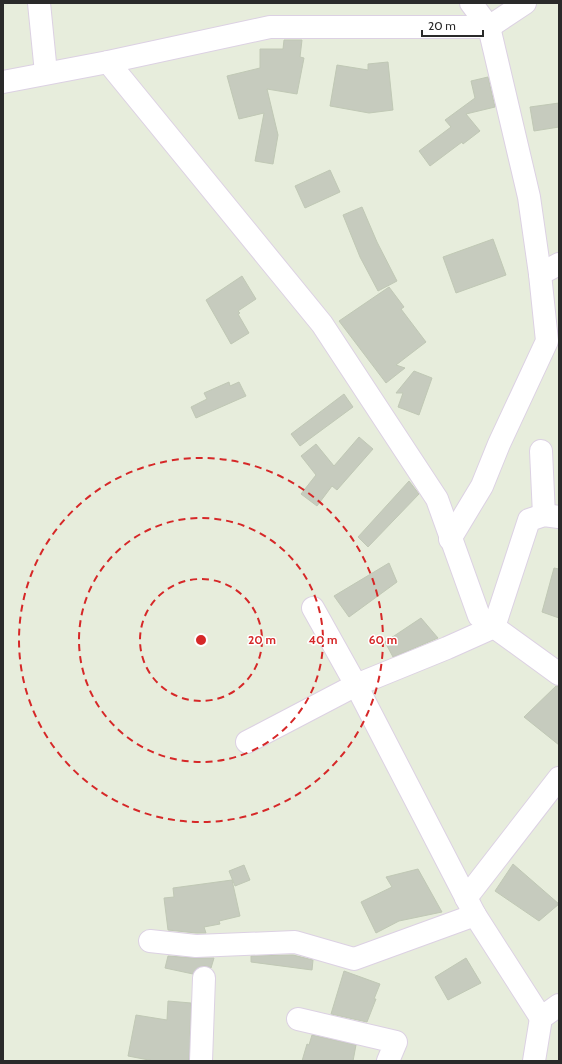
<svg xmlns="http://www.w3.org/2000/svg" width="562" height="1064" font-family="Cabin,sans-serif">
  <rect width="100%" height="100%" fill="#e7eddc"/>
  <g fill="#c6cbbe" stroke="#c0c8b5">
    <path d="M 284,40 L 302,40 L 300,57 L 304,58 L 297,94 L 267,89 L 278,135 L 273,164 L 255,161 L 264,113 L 239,119 L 227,76 L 260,68 L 260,49 L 283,49 Z"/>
    <path d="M 388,62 L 393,110 L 369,113 L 330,106 L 337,65 L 368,70 L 368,64 Z"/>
    <path d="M 488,77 L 495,107 L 466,114 L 480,131 L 463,144 L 462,142 L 430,166 L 419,151 L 451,127 L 445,120 L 475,98 L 471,81 Z"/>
    <path d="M 559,103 L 559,127 L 534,131 L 530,107 Z"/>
    <path d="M 330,170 L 340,192 L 305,208 L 295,186 Z"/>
    <path d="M 362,207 L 377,242 L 397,281 L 378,291 L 360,257 L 343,215 Z"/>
    <path d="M 493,239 L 506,275 L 456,293 L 443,257 Z"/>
    <path d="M 242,276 L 256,299 L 238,311 L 240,313 L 238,314 L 249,333 L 231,344 L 206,300 Z"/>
    <path d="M 389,287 L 404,307 L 401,309 L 426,342 L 396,365 L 405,368 L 386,383 L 339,321 Z"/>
    <path d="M 414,371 L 432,378 L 419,415 L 398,407 L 403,393 L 396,393 Z"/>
    <path d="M 229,382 L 230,386 L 239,382 L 246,396 L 196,418 L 191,407 L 207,399 L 204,393 Z"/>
    <path d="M 344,394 L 353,407 L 300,446 L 291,434 Z"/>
    <path d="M 359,437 L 373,449 L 337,490 L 332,486 L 317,506 L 301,494 L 316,475 L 301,456 L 316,444 L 334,466 Z"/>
    <path d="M 409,481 L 419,494 L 368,547 L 358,537 Z"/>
    <path d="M 389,563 L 397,582 L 349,617 L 334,596 Z"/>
    <path d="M 554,568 L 559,569 L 559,618 L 542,612 Z"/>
    <path d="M 421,618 L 438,638 L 393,657 L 385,642 Z"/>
    <path d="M 556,686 L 559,686 L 559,745 L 524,717 Z"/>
    <path d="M 513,864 L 559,904 L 539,921 L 495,891 Z"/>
    <path d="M 244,865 L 250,880 L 235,886 L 229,871 Z"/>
    <path d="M 418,869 L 442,912 L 399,921 L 376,933 L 361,902 L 392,887 L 386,877 Z"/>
    <path d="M 232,880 L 240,916 L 219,921 L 220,924 L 204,927 L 206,933 L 196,933 L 168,930 L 164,898 L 174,897 L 173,888 Z"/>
    <path d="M 293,955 L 313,960 L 312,970 L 251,962 L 251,956 Z"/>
    <path d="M 168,956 L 195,958 L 214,958 L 211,968 L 205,966 L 199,967 L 193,974 L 165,968 Z"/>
    <path d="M 466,958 L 481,983 L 448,1000 L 435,977 Z"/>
    <path d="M 344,971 L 380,984 L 374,999 L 376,999 L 367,1022 L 331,1014 Z"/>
    <path d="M 168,1001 L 191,1003 L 189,1061 L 154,1061 L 128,1056 L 136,1015 L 167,1020 Z"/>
    <path d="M 312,1035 L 356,1045 L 353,1061 L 302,1061 L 307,1044 L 309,1045 Z"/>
  </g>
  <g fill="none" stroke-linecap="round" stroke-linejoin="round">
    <defs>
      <g id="minor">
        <path d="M 39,3 L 46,73"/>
        <path d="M 108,62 L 322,324 L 437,499 L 479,616 L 559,674"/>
        <path d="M 3,82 L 108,62 L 270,27 L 489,27 L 525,3"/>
        <path d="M 540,274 L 559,264"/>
        <path d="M 541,451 L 544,515"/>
        <path d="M 450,539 L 482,486 L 499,444 L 547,341 L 540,274 L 529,197 L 489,27 L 471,3"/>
        <path d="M 313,608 L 356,685 L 475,915 L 541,1018"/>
        <path d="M 247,742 L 356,685 L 447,648 L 494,627 L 529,520 L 544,515 L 559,517"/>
        <path d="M 466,898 L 559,778"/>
        <path d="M 150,941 L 196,946 L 295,942 L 354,959 L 475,915"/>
        <path d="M 298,1019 L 396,1042 L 388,1061"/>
        <path d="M 201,1061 L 204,978"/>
        <path d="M 534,1061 L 541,1018 L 559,1005"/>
      </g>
    </defs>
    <use href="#minor" stroke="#dcd1e3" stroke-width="24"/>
    <use href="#minor" stroke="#fff" stroke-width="22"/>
  </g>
  <g fill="none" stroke="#d62828" stroke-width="2" stroke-dasharray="7 5">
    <circle cx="201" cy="640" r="61"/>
    <circle cx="201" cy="640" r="122"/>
    <circle cx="201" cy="640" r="182"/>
  </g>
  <circle cx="201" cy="640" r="6" fill="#d62828" stroke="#fff" stroke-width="2"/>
  <g font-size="12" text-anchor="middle" font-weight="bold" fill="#d62828" stroke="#fff" stroke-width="3" stroke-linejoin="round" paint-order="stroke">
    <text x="262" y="644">20 m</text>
    <text x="323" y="644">40 m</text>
    <text x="383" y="644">60 m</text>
  </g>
  <rect width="562" height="1064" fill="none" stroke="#2a2a2a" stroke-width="8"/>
  <path d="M422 30v6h61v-6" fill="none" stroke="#2a2a2a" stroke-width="2"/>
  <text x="428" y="30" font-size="12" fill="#2a2a2a" stroke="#ffffff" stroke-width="3" paint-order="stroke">20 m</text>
</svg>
